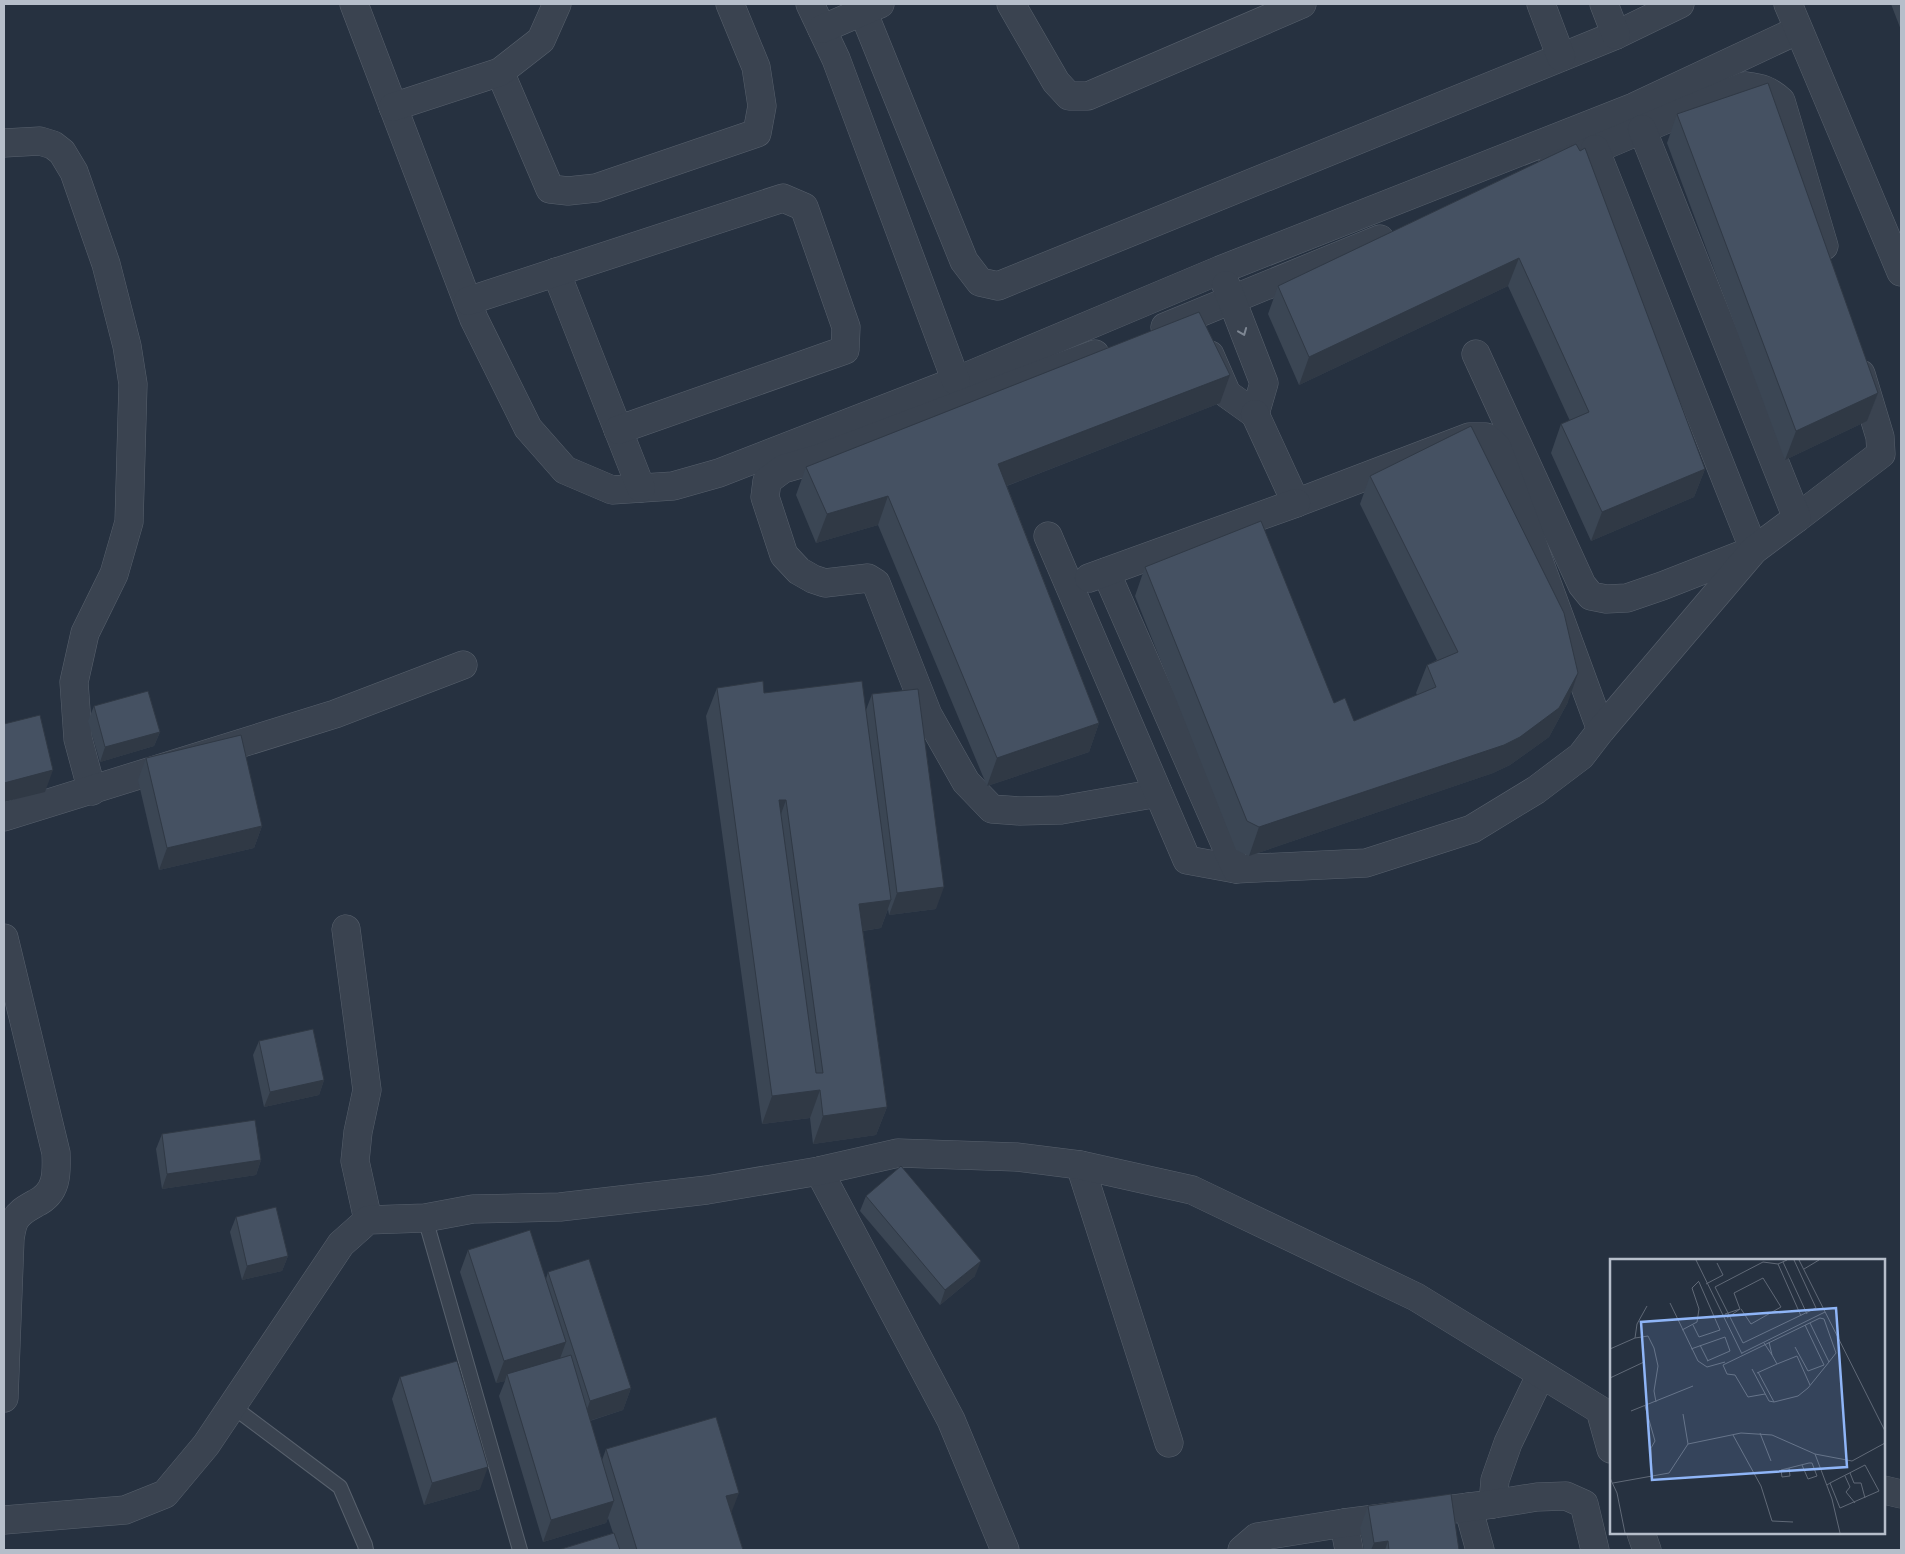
<svg xmlns="http://www.w3.org/2000/svg" width="1905" height="1554" font-family="Jost,sans-serif">
  <rect width="100%" height="100%" fill="#263140"/>
  <g fill="none" stroke-linecap="round" stroke-linejoin="round">
    <defs>
      <g id="service">
        <path d="M 425,1218 L 520,1550"/>
        <path d="M 232,1406 L 340,1487 L 365,1545 L 366,1550"/>
      </g>
      <g id="minor">
        <path d="M 354,4 L 474,319 L 528,428 L 565,470 L 612,490 L 673,486 L 719,473 L 956,381 L 1220,270 L 1634,107 L 1798,30"/>
        <path d="M 810,4 L 836,59 L 956,381"/>
        <path d="M 860,4 L 964,261 L 980,282 L 998,286 L 1616,35 L 1680,4"/>
        <path d="M 1011,4 L 1056,82 L 1069,96 L 1088,96 L 1302,4"/>
        <path d="M 1541,4 L 1561,57"/>
        <path d="M 1604,4 L 1616,35"/>
        <path d="M 1788,4 L 1901,272"/>
        <path d="M 822,29 L 880,4"/>
        <path d="M 500,72 L 550,189 L 568,191 L 596,188 L 757,133 L 762,106 L 756,67 L 730,4"/>
        <path d="M 393,107 L 500,72 L 541,40 L 557,4"/>
        <path d="M 4,143 L 40,141 L 53,145 L 62,152 L 74,172 L 106,264 L 127,346 L 133,384 L 129,522 L 114,574 L 85,633 L 74,682 L 78,739 L 92,791"/>
        <path d="M 1551,168 L 1745,86 C 1762,88 1769,90 1781,101 L 1824,246"/>
        <path d="M 556,272 L 641,488"/>
        <path d="M 468,301 L 783,198 L 804,207 L 846,327 L 845,350 L 618,430"/>
        <path d="M 1165,327 L 1380,239"/>
        <path d="M 1095,354 L 817,459 L 783,469 L 767,481 L 765,497 L 784,555 L 799,571 L 813,579 L 825,583 L 868,578 L 876,583 L 928,715 L 966,782 L 992,809 L 1020,811 L 1061,810 L 1158,793"/>
        <path d="M 1476,354 L 1582,585 L 1591,596 L 1606,599 L 1627,598 L 1662,586 L 1754,550 L 1595,149"/>
        <path d="M 1210,355 L 1227,394 L 1255,414 L 1264,383 L 1226,285"/>
        <path d="M 1255,414 L 1296,503 L 1469,437 L 1486,437 L 1497,447 L 1601,730"/>
        <path d="M 1797,518 L 1881,454 L 1880,437 L 1861,374"/>
        <path d="M 1048,536 L 1187,860 L 1236,869"/>
        <path d="M 1106,572 L 1236,869 L 1366,863 L 1472,829 L 1536,790 L 1581,756 L 1601,730 L 1754,550 L 1797,518 L 1642,129"/>
        <path d="M 1089,578 L 1296,503"/>
        <path d="M 4,817 L 335,714 L 463,665"/>
        <path d="M 346,929 L 367,1090 L 358,1132 L 355,1161 L 368,1220"/>
        <path d="M 4,938 L 56,1153 C 57,1174 57,1193 36,1203 C 28,1208 20,1211 15,1220 C 12,1225 11,1233 10,1239 L 4,1398"/>
        <path d="M 1080,1165 L 1169,1443"/>
        <path d="M 819,1171 L 951,1420 L 1005,1550"/>
        <path d="M 1884,1490 L 1901,1494"/>
        <path d="M 1493,1504 L 1495,1480 L 1508,1443 L 1541,1374"/>
        <path d="M 1468,1507 L 1480,1550"/>
        <path d="M 4,1520 L 125,1510 L 165,1494 L 206,1445 L 341,1244 L 368,1220 L 425,1218 L 473,1209 L 560,1207 L 707,1190 L 819,1171 L 898,1153 L 1016,1157 L 1080,1165 L 1192,1190 L 1416,1297 L 1600,1410 L 1611,1449"/>
        <path d="M 1344,1523 L 1349,1550"/>
        <path d="M 1641,1533 L 1647,1550"/>
        <path d="M 1242,1550 L 1257,1537 L 1344,1523 L 1493,1504 L 1537,1497 L 1566,1496 L 1584,1504 L 1595,1550"/>
      </g>
    </defs>
    <use href="#service" stroke="#58616d" stroke-width="16"/>
    <use href="#minor" stroke="#58616d" stroke-width="29"/>
    <use href="#service" stroke="#3a4350" stroke-width="14"/>
    <use href="#minor" stroke="#3a4350" stroke-width="28"/>
  </g>
  <g fill="#3b4654">
    <path d="M 1891,4 L 1901,4 L 1901,30 Z"/>
    <path d="M 1677,114 L 1878,393 L 1867,421 L 1785,460 L 1667,143 Z"/>
    <path d="M 1576,144 L 1705,469 L 1694,497 L 1591,541 L 1551,453 L 1561,424 L 1570,421 L 1508,286 L 1299,385 L 1268,314 L 1278,286 Z"/>
    <path d="M 1220,403 L 1007,486 L 1099,723 L 1089,752 L 987,786 L 878,525 L 816,543 L 796,495 L 806,467 Z"/>
    <path d="M 1370,476 L 1568,702 L 1549,737 L 1510,765 L 1493,773 L 1249,856 L 1236,850 L 1135,596 L 1145,567 L 1334,703 L 1354,721 L 1417,695 L 1416,693 L 1427,665 L 1437,660 L 1360,504 Z"/>
    <path d="M 717,688 L 764,693 L 866,710 L 872,694 L 936,909 L 889,915 L 888,909 L 881,928 L 863,931 L 887,1107 L 876,1135 L 813,1144 L 810,1118 L 762,1124 L 706,716 Z"/>
    <path d="M 94,706 L 160,732 L 154,746 L 100,762 L 88,721 Z"/>
    <path d="M 146,758 L 262,826 L 254,848 L 159,870 L 138,780 Z"/>
    <path d="M 259,1041 L 324,1080 L 319,1095 L 264,1107 L 253,1055 Z"/>
    <path d="M 162,1134 L 261,1160 L 256,1175 L 162,1189 L 156,1149 Z"/>
    <path d="M 866,1196 L 975,1276 L 940,1305 L 860,1211 Z"/>
    <path d="M 236,1217 L 288,1256 L 282,1271 L 242,1280 L 230,1232 Z"/>
    <path d="M 468,1250 L 546,1279 L 548,1272 L 631,1388 L 623,1410 L 590,1421 L 602,1460 L 606,1449 L 731,1512 L 743,1550 L 558,1550 L 613,1533 L 608,1518 L 606,1523 L 543,1542 L 499,1396 L 505,1381 L 496,1383 L 460,1272 Z"/>
    <path d="M 400,1377 L 480,1489 L 424,1505 L 392,1399 Z"/>
    <path d="M 1368,1506 L 1459,1550 L 1364,1550 L 1360,1528 Z"/>
  </g>
  <g fill="#303945">
    <path d="M 1519,258 L 1508,286 L 1299,385 L 1309,357 Z"/>
    <path d="M 1230,375 L 1220,403 L 988,493 L 998,464 Z"/>
    <path d="M 1878,393 L 1867,421 L 1785,460 L 1796,431 Z"/>
    <path d="M 1705,469 L 1694,497 L 1591,541 L 1602,512 Z"/>
    <path d="M 888,496 L 878,525 L 816,543 L 827,514 Z"/>
    <path d="M 1578,673 L 1568,702 L 1549,737 L 1510,765 L 1493,773 L 1249,856 L 1259,827 Z"/>
    <path d="M 1099,723 L 1089,752 L 987,786 L 997,758 Z"/>
    <path d="M 160,732 L 154,746 L 100,762 L 105,747 Z"/>
    <path d="M 53,770 L 45,792 L 4,802 L 4,783 Z"/>
    <path d="M 779,800 L 786,800 L 776,828 Z"/>
    <path d="M 262,826 L 254,848 L 159,870 L 167,848 Z"/>
    <path d="M 944,887 L 936,909 L 889,915 L 897,893 Z"/>
    <path d="M 891,900 L 881,928 L 849,933 L 859,904 Z"/>
    <path d="M 324,1080 L 319,1095 L 264,1107 L 270,1092 Z"/>
    <path d="M 820,1090 L 810,1118 L 762,1124 L 772,1096 Z"/>
    <path d="M 887,1107 L 876,1135 L 813,1144 L 823,1116 Z"/>
    <path d="M 261,1160 L 256,1175 L 162,1189 L 167,1174 Z"/>
    <path d="M 288,1256 L 282,1271 L 242,1280 L 247,1266 Z"/>
    <path d="M 981,1261 L 975,1276 L 940,1305 L 945,1290 Z"/>
    <path d="M 566,1342 L 558,1364 L 507,1374 L 505,1381 L 496,1383 L 504,1361 Z"/>
    <path d="M 631,1388 L 623,1410 L 582,1423 L 590,1401 Z"/>
    <path d="M 488,1467 L 480,1489 L 424,1505 L 432,1483 Z"/>
    <path d="M 739,1493 L 728,1521 L 726,1496 Z"/>
    <path d="M 614,1501 L 606,1523 L 543,1542 L 551,1520 Z"/>
    <path d="M 1388,1541 L 1385,1550 L 1371,1550 L 1374,1543 Z"/>
  </g>
  <g fill="#455162" stroke="#303945" fill-rule="evenodd">
    <path d="M 1768,83 L 1878,393 L 1796,431 L 1677,114 Z"/>
    <path d="M 1576,144 L 1580,151 L 1585,148 L 1705,469 L 1602,512 L 1561,424 L 1589,412 L 1519,258 L 1309,357 L 1278,286 Z"/>
    <path d="M 1199,312 L 1230,375 L 998,464 L 1099,723 L 997,758 L 888,496 L 827,514 L 806,467 Z"/>
    <path d="M 1471,426 L 1564,613 L 1578,673 L 1559,708 L 1520,737 L 1504,745 L 1259,827 L 1247,821 L 1145,567 L 1261,521 L 1334,703 L 1345,698 L 1354,721 L 1436,687 L 1427,665 L 1458,652 L 1370,476 Z"/>
    <path d="M 763,681 L 764,693 L 862,681 L 891,900 L 859,904 L 887,1107 L 823,1116 L 820,1090 L 772,1096 L 717,688 ZM 779,800 L 786,800 L 823,1073 L 816,1073 Z"/>
    <path d="M 918,689 L 944,887 L 897,893 L 872,694 Z"/>
    <path d="M 148,691 L 160,732 L 105,747 L 94,706 Z"/>
    <path d="M 40,715 L 53,770 L 4,783 L 4,724 Z"/>
    <path d="M 241,735 L 262,826 L 167,848 L 146,758 Z"/>
    <path d="M 313,1029 L 324,1080 L 270,1092 L 259,1041 Z"/>
    <path d="M 255,1120 L 261,1160 L 167,1174 L 162,1134 Z"/>
    <path d="M 901,1166 L 981,1261 L 945,1290 L 866,1196 Z"/>
    <path d="M 276,1207 L 288,1256 L 247,1266 L 236,1217 Z"/>
    <path d="M 530,1230 L 566,1342 L 504,1361 L 468,1250 Z"/>
    <path d="M 589,1259 L 631,1388 L 590,1401 L 548,1272 Z"/>
    <path d="M 571,1355 L 614,1501 L 551,1520 L 507,1374 Z"/>
    <path d="M 457,1361 L 488,1467 L 432,1483 L 400,1377 Z"/>
    <path d="M 716,1417 L 739,1493 L 726,1496 L 743,1550 L 637,1550 L 606,1449 Z"/>
    <path d="M 1451,1494 L 1459,1550 L 1389,1550 L 1388,1541 L 1374,1543 L 1368,1506 Z"/>
    <path d="M 614,1533 L 620,1550 L 558,1550 Z"/>
  </g>
  <defs><path id="oneway-chevron" d="M-2-3.5L2.5 0L-2 3.5" fill="none" stroke-width="1.6" stroke-linecap="round" stroke-linejoin="round" transform="scale(1.25)"/></defs>
  <use stroke="#7e8793" href="#oneway-chevron" transform="translate(1243 332) rotate(68)"/>
  <g transform="translate(1610 1259)">
    <rect width="275" height="275" fill="#263140"/>
    <path fill="none" stroke="#606977" stroke-width="1" d="M 86,1 L 132,95M 177,1 L 168,5 L 153,3 L 105,28 L 133,84 L 206,49 L 184,1M 189,1 L 275,172M 173,3 L 197,55M 168,5 L 191,57M 194,10 L 209,1M 96,25 L 113,16 L 107,4M 60,44 L 88,102 L 97,108 L 115,103M 130,50 L 124,34 L 153,19 L 171,48 L 141,65 L 131,50M 115,55 L 130,50M 117,59 L 130,50M 83,66 L 89,78 L 110,71 L 89,23M 72,71 L 87,63 L 89,50 L 82,29 L 89,22M 25,79 L 38,77 L 44,89 L 48,107 L 44,132 L 46,143M 154,84 L 162,96 L 159,83M 90,86 L 98,102M 185,88 L 198,112 L 214,106 L 195,66M 0,90 L 25,79 L 27,65 L 37,47M 81,90 L 115,78 L 120,92 L 97,102M 132,94 L 215,53M 162,96 L 167,105 L 187,97 L 200,126M 142,110 L 159,142 L 164,143M 148,113 L 164,143 L 188,137 L 198,129 L 219,103 L 200,64M 147,114 L 167,105M 0,119 L 34,103M 155,135 L 138,138 L 125,116 L 117,115 L 113,106 L 210,59 L 214,60 L 226,94 L 219,103M 35,147 L 45,182 L 41,189 L 42,218M 21,152 L 83,127M 73,155 L 78,185M 150,174 L 161,202M 123,176 L 151,227 L 162,262 L 183,263M 205,195 L 242,202 L 275,184M 179,209 L 180,217 L 172,218 L 171,211 L 199,204 L 202,204 L 207,217 L 198,220 L 192,206M 240,214 L 244,224 L 251,224 L 255,239M 235,217 L 240,228 L 236,233 L 245,244M 0,219 L 7,234 L 15,274M 3,224 L 59,214 L 78,185 L 131,174 L 162,176 L 205,195 L 222,240 L 230,274M 217,226 L 220,224 L 255,206 L 269,232 L 230,249 L 220,224"/>
    <path fill="#8fb5f7" fill-opacity="0.15" stroke="#8fb5f7" stroke-width="2.5" d="M 226,49 L 237,208 L 42,221 L 31,63 Z"/>
    <rect width="275" height="275" fill="none" stroke="#b6beca" stroke-width="2.5"/>
  </g>
  <rect width="1905" height="1554" fill="none" stroke="#b6beca" stroke-width="10"/>
</svg>
